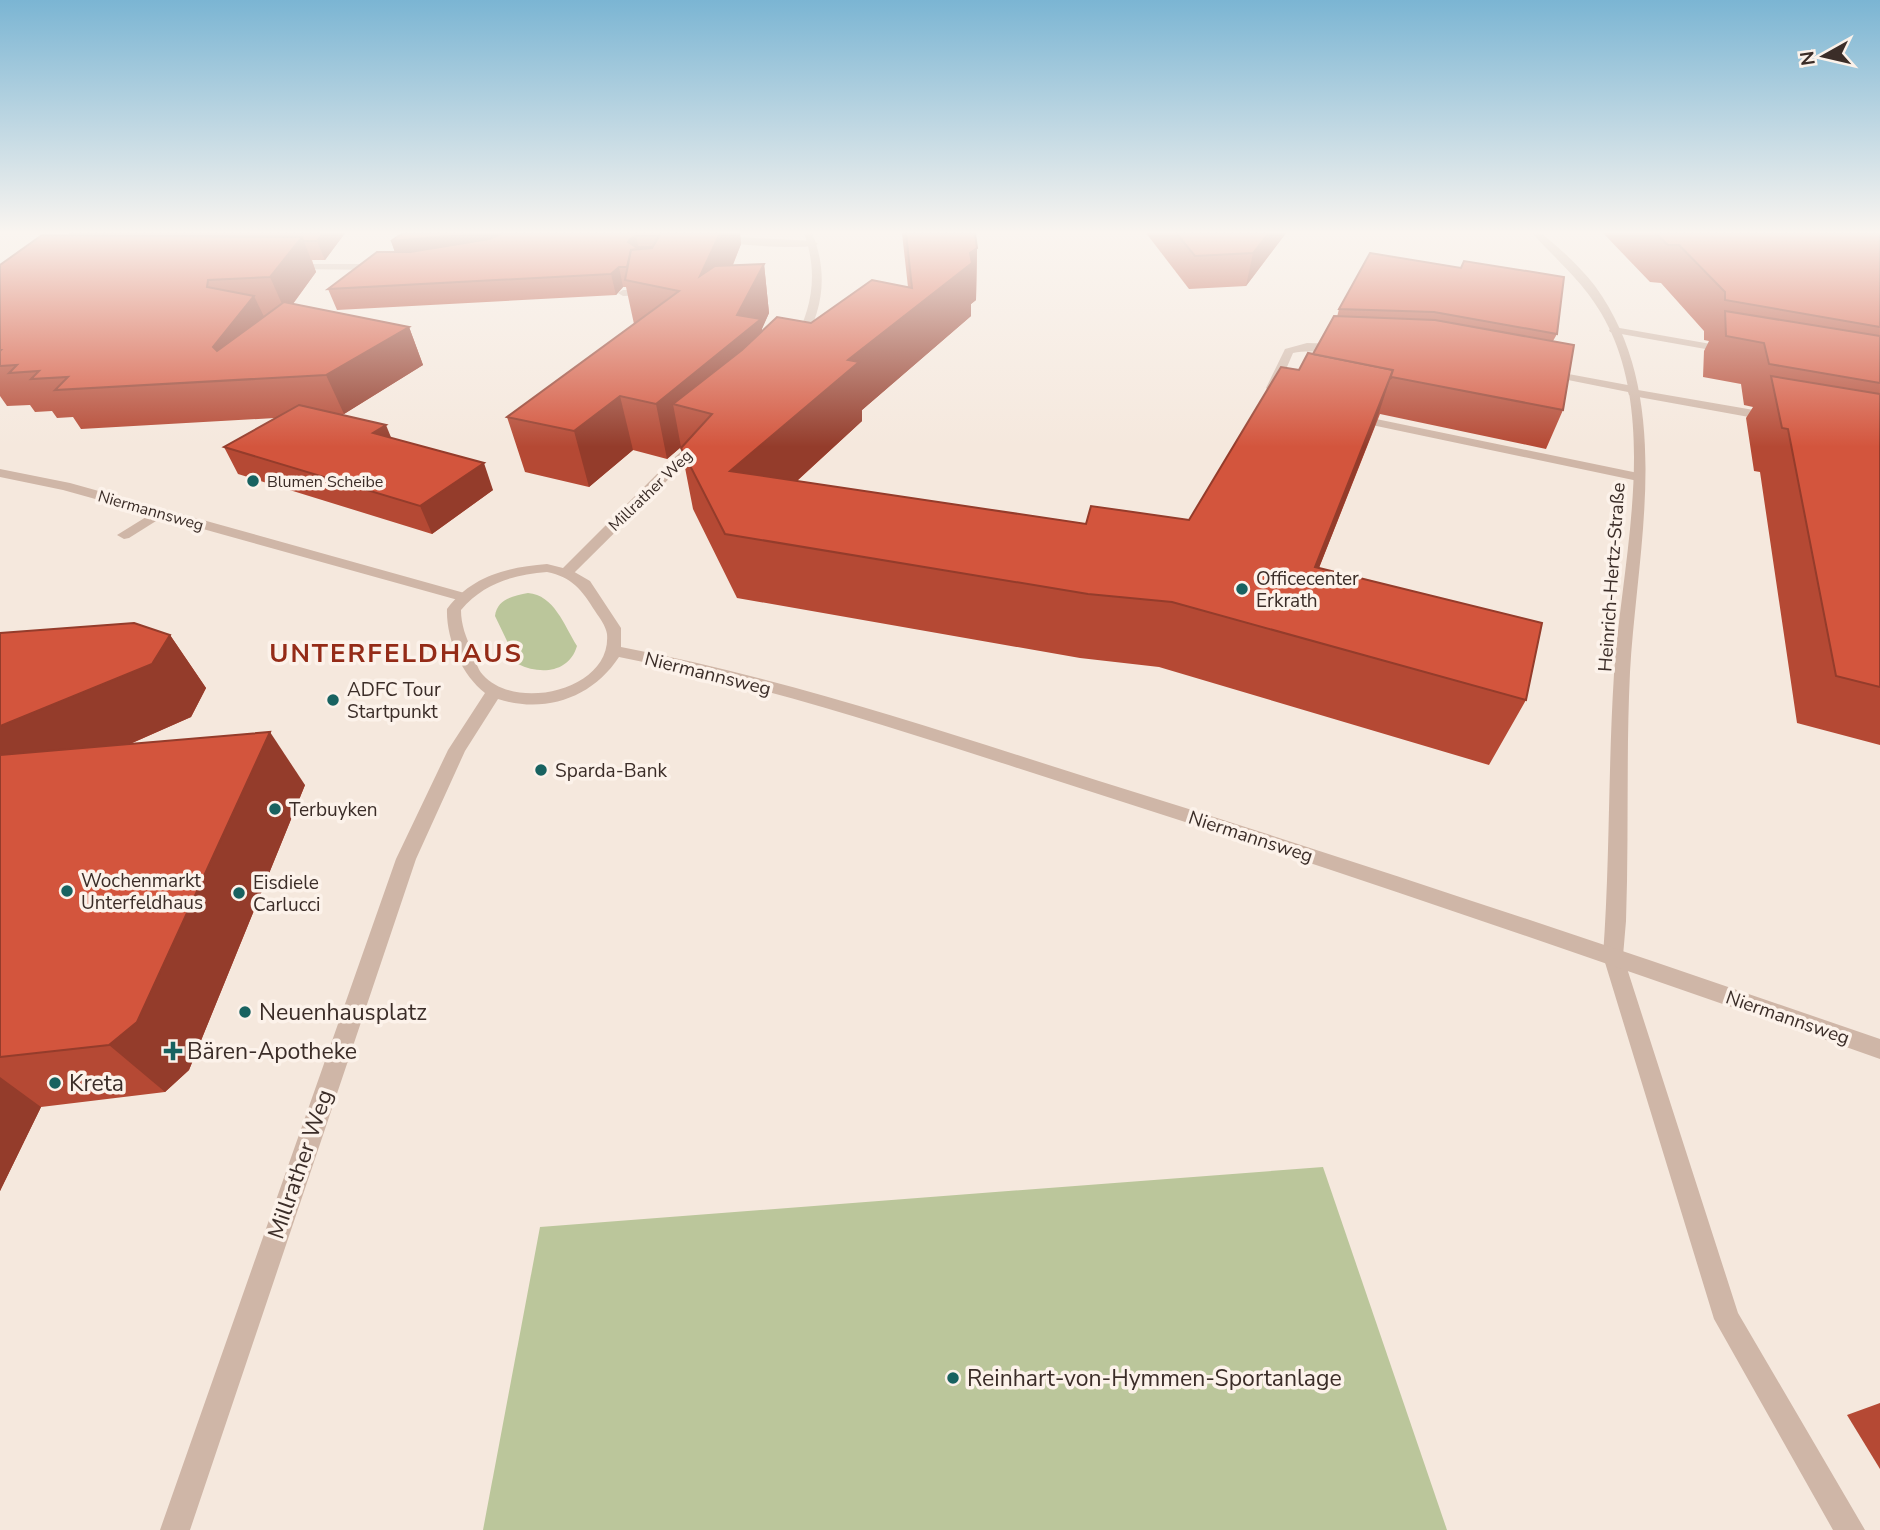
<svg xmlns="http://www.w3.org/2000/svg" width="1880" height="1530" font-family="'Nunito Sans',sans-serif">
  <rect width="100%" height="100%" fill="#f5e8dd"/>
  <g fill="#bbc69b">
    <path d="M 528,593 C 554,595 564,625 577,646 C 569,673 540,675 518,664 L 495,616 C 497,599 513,596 528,593 Z"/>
    <path d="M 1323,1167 L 1447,1530 L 483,1530 L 540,1227 Z"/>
  </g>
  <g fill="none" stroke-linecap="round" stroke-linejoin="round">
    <g fill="#cfb6a7" fill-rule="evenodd">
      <path d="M 716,236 L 814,241 L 818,244 C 806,251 731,244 713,241 Z"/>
      <path d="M 652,290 L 657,293 L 655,295 L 623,296 L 618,293 L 623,290 Z"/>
      <path d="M 1614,327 L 1728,347 L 1733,350 L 1728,353 L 1610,332 L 1609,330 Z"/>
      <path d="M 1307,343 L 1339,344 L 1344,347 C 1332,355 1308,349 1293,353 L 1278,388 L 1268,390 L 1266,388 L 1285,349 Z"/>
      <path d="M 1547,370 L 1633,386 L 1638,390 L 1771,413 L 1777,417 L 1771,421 L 1633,396 L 1629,395 L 1628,392 L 1543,375 L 1543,371 Z"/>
      <path d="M 1352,414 L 1638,473 L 1644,477 L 1638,481 L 1348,420 L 1348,416 Z"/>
      <path d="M 159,509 L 166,513 L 164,516 L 129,538 L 124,539 L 117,535 Z"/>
      <path d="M 1613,947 L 1620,950 L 1623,956 L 1738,1313 L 1865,1530 L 1833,1530 L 1714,1319 L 1603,956 L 1606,950 Z"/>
    </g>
    <g fill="#cfb6a7" fill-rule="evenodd">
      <path d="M 44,233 L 53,233 L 0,273 L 0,266 Z"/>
      <path d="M 804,233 L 812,233 C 828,271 824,310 802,345 L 798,346 L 793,343 C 813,307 818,272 804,233 Z"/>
      <path d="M 1532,233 L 1541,233 L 1547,238 C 1564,252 1581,268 1595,286 C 1676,397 1637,546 1630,672 C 1626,755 1629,838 1626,921 L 1623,956 L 1620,962 L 1613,965 L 1606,962 L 1603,956 C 1610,862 1608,768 1614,674 C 1621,567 1657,434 1611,332 C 1591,288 1563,267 1532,233 Z"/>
      <path d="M 290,264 L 380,264 L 385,267 L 380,270 L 293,269 L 290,268 Z"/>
      <path d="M 696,439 L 706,442 L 573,574 L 563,574 L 563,568 L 668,463 Z"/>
      <path d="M 0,469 L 70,483 L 468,594 L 470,597 L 463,601 L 458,600 L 63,490 L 0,477 Z"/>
    </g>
    <path fill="#cfb6a7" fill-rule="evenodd" d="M 547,564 L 571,570 L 590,581 L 621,628 L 621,647 C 784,678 941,731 1099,781 C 1361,862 1621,950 1880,1039 L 1880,1059 C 1618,967 1356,876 1092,792 C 935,742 780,688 619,657 C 592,698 545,714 498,699 L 465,751 L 416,859 L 190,1530 L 160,1530 L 396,859 L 448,750 L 485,693 C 462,675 446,639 447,609 C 471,576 508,567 547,564 ZM 547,572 C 572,577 582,590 595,611 C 599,617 606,626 607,634 C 612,690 516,712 483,675 C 477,669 475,658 472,651 C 466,637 461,625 461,610 C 484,583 513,575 547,572 Z"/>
  </g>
  <g fill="#b54934">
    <path d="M 69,233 L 345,233 L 325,260 L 312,260 L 316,272 L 293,304 L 409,327 L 423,365 L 344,414 L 341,415 L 391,438 L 493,490 L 432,534 L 238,474 L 224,447 L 275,418 L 81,429 L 73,417 L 57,418 L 52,411 L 35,412 L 30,405 L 7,406 L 0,396 L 0,265 L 69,235 Z"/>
    <path d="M 403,233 L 746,233 L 740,233 L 741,244 L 733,265 L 764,264 L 769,313 L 762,328 L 762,331 L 811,323 L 908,287 L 902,233 L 975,233 L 977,248 L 976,300 L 971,304 L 971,316 L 862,410 L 862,421 L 797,481 L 1086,524 L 1189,520 L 1299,370 L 1313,354 L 1337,317 L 1339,309 L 1370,253 L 1557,334 L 1553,341 L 1563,410 L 1546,449 L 1380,414 L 1319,568 L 1526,700 L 1489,765 L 1159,667 L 1080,658 L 737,598 L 693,509 L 681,447 L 667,459 L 633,450 L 589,487 L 525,472 L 507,417 L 634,324 L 626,287 L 623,287 L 616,295 L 337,310 L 328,289 L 395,252 L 391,241 Z"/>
    <path d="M 1146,233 L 1286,233 L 1246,286 L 1189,289 Z"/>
    <path d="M 1603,233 L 1880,233 L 1880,745 L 1797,723 L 1760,472 L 1754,471 L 1746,418 L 1753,407 L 1744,405 L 1741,384 L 1703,377 L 1704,351 L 1709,341 L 1704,340 L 1704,331 L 1661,283 L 1650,282 Z"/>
    <path d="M 0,633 L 170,635 L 206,688 L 191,717 L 130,744 L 305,785 L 189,1070 L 165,1092 L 41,1107 L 0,1191 Z"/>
    <path d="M 1880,1403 L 1880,1469 L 1847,1415 Z"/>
  </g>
  <g fill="#943c2b">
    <path d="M 323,233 L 345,233 L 325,260 L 317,241 Z"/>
    <path d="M 470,233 L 522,233 L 398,261 L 391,241 Z"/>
    <path d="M 720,233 L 740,233 L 741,244 L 708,326 L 700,276 Z"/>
    <path d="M 1269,233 L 1286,233 L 1246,286 L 1253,253 Z"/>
    <path d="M 636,236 L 640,255 L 628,242 L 630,239 Z"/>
    <path d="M 302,237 L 316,272 L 286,313 L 270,277 Z"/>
    <path d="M 977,248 L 976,300 L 971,304 L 971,316 L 862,410 L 862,421 L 740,533 L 730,471 L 848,360 Z"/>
    <path d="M 764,264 L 769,313 L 762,329 L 767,371 L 712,414 L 673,404 L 681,447 L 667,459 L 656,404 L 737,315 Z"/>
    <path d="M 619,267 L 623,287 L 616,295 L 611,274 Z"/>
    <path d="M 254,296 L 272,333 L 237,380 L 213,347 Z"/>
    <path d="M 409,327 L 423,365 L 344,414 L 326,375 Z"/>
    <path d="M 1393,370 L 1374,428 L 1294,631 L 1315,567 Z"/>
    <path d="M 620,396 L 633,450 L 589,487 L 574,431 Z"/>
    <path d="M 386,425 L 397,452 L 373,433 Z"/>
    <path d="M 484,463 L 493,490 L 432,534 L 420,506 Z"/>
    <path d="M 170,635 L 206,688 L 191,717 L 0,801 L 0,726 Z"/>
    <path d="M 270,732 L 305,785 L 189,1070 L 165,1092 L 109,1045 Z"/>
    <path d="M 0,1077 L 41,1107 L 0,1191 Z"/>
  </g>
  <g fill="#d3553d" stroke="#943c2b" stroke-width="2">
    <path d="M 73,233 L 323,233 L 317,241 L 303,241 L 302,237 L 69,235 Z"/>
    <path d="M 403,233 L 470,233 L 463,235 L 391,241 Z"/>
    <path d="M 503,233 L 661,233 L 659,236 L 636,236 L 630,239 L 628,242 L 636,247 L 653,247 L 652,248 L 631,250 L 627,267 L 619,267 L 611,274 L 328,289 L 377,252 L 410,252 L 489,239 Z"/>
    <path d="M 661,233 L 720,233 L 700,276 L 715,266 L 764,264 L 737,315 L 761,319 L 656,404 L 620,396 L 574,431 L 507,417 L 679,291 L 625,280 L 631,250 L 652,248 Z"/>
    <path d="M 906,233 L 975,233 L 977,248 L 970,253 L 972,263 L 848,360 L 859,362 L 730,471 L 1086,524 L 1091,506 L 1189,520 L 1281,367 L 1299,370 L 1308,353 L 1393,370 L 1315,567 L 1542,623 L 1526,700 L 1172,602 L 1088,594 L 725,534 L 681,448 L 712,414 L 673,404 L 742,350 L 777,317 L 811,323 L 872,280 L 912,288 Z"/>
    <path d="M 1176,233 L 1269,233 L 1253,253 L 1195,256 Z"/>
    <path d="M 1655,233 L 1880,233 L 1880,327 L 1725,300 L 1725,292 L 1679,245 L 1668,245 Z"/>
    <path d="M 42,235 L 302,237 L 270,277 L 208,280 L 207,287 L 254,296 L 213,347 L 217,351 L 284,302 L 409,327 L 326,375 L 55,390 L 68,377 L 31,379 L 39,371 L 9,373 L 17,365 L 0,366 L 0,351 L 1,350 L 0,350 L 0,265 Z"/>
    <path d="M 1370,253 L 1461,268 L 1464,261 L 1564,277 L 1557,334 L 1434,312 L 1339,309 Z"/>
    <path d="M 1725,311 L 1880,336 L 1880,383 L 1769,364 L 1764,343 L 1726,336 Z"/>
    <path d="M 1334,316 L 1435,320 L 1574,345 L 1563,410 L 1392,377 L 1390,379 L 1393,370 L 1313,354 Z"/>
    <path d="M 1771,376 L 1880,394 L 1880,687 L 1836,676 L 1788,429 L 1782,428 Z"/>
    <path d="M 299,405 L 386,425 L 373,433 L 484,463 L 420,506 L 224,447 Z"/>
    <path d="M 134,623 L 170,635 L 152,664 L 0,726 L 0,633 Z"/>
    <path d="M 270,732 L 137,1022 L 109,1045 L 0,1057 L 0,755 Z"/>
  </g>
  <linearGradient id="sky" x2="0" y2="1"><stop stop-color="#7bb5d3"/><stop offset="0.52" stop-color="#faf5f0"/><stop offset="1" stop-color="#faf5f0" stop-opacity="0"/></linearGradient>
  <rect width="1880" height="447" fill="url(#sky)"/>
  <g fill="#186260" stroke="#fcf2ea" stroke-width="2.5">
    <circle cx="253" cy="481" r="7"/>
    <circle cx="1242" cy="589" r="7"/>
    <circle cx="333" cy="700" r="7"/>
    <circle cx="541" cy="770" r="7"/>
    <circle cx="275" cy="809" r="7"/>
    <circle cx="67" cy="891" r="7"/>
    <circle cx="239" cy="893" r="7"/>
    <circle cx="245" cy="1012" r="7"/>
    <path d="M169.5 1040.5h7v7h7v7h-7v7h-7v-7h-7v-7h7z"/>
    <circle cx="55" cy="1083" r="7"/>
    <circle cx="953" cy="1378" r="7"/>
  </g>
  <g text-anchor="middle" stroke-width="7" stroke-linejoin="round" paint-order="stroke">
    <g font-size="16" fill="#3b2d28" stroke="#fcf2ea" text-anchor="start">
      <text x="267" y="487">Blumen Scheibe</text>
    </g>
    <g font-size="16" fill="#3b2d28" stroke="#fcf2ea">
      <text transform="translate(650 490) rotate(-44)" y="6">Millrather Weg</text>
      <text transform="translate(151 510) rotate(16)" y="6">Niermannsweg</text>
    </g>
    <g font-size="19" fill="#3b2d28" stroke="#fcf2ea">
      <text transform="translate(1611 577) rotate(-86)" y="7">Heinrich-Hertz-Straße</text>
      <text transform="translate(708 673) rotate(14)" y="7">Niermannsweg</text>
      <text transform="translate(1251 836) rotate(18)" y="7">Niermannsweg</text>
      <text transform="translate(1788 1017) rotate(19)" y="7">Niermannsweg</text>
    </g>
    <g font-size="19" fill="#3b2d28" stroke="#fcf2ea" text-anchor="start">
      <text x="1256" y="585">Officecenter<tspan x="1256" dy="22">Erkrath</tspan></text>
      <text x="347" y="696">ADFC Tour<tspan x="347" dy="22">Startpunkt</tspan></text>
      <text x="555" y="777">Sparda-Bank</text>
      <text x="289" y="816">Terbuyken</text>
      <text x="81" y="887">Wochenmarkt<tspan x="81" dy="22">Unterfeldhaus</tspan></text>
      <text x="253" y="889">Eisdiele<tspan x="253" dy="22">Carlucci</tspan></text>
    </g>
    <g font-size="23" fill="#3b2d28" stroke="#fcf2ea" text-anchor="start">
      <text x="259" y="1020">Neuenhausplatz</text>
      <text x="187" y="1059">Bären-Apotheke</text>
      <text x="69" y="1091">Kreta</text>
      <text x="967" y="1386">Reinhart-von-Hymmen-Sportanlage</text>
    </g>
    <g font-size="23" fill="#3b2d28" stroke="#fcf2ea">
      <text transform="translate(300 1164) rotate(-71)" y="8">Millrather Weg</text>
    </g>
    <g font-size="26" font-weight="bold" letter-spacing="2" fill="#942b17" stroke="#fcf2ea">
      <text x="396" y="662">UNTERFELDHAUS</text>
    </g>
  </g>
  <g transform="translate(1824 56) rotate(262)" stroke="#fcf2ea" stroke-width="5" paint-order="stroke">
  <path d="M0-5L12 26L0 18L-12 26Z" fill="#3b2d28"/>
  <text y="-10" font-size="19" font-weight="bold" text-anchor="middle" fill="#3b2d28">N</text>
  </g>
</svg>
